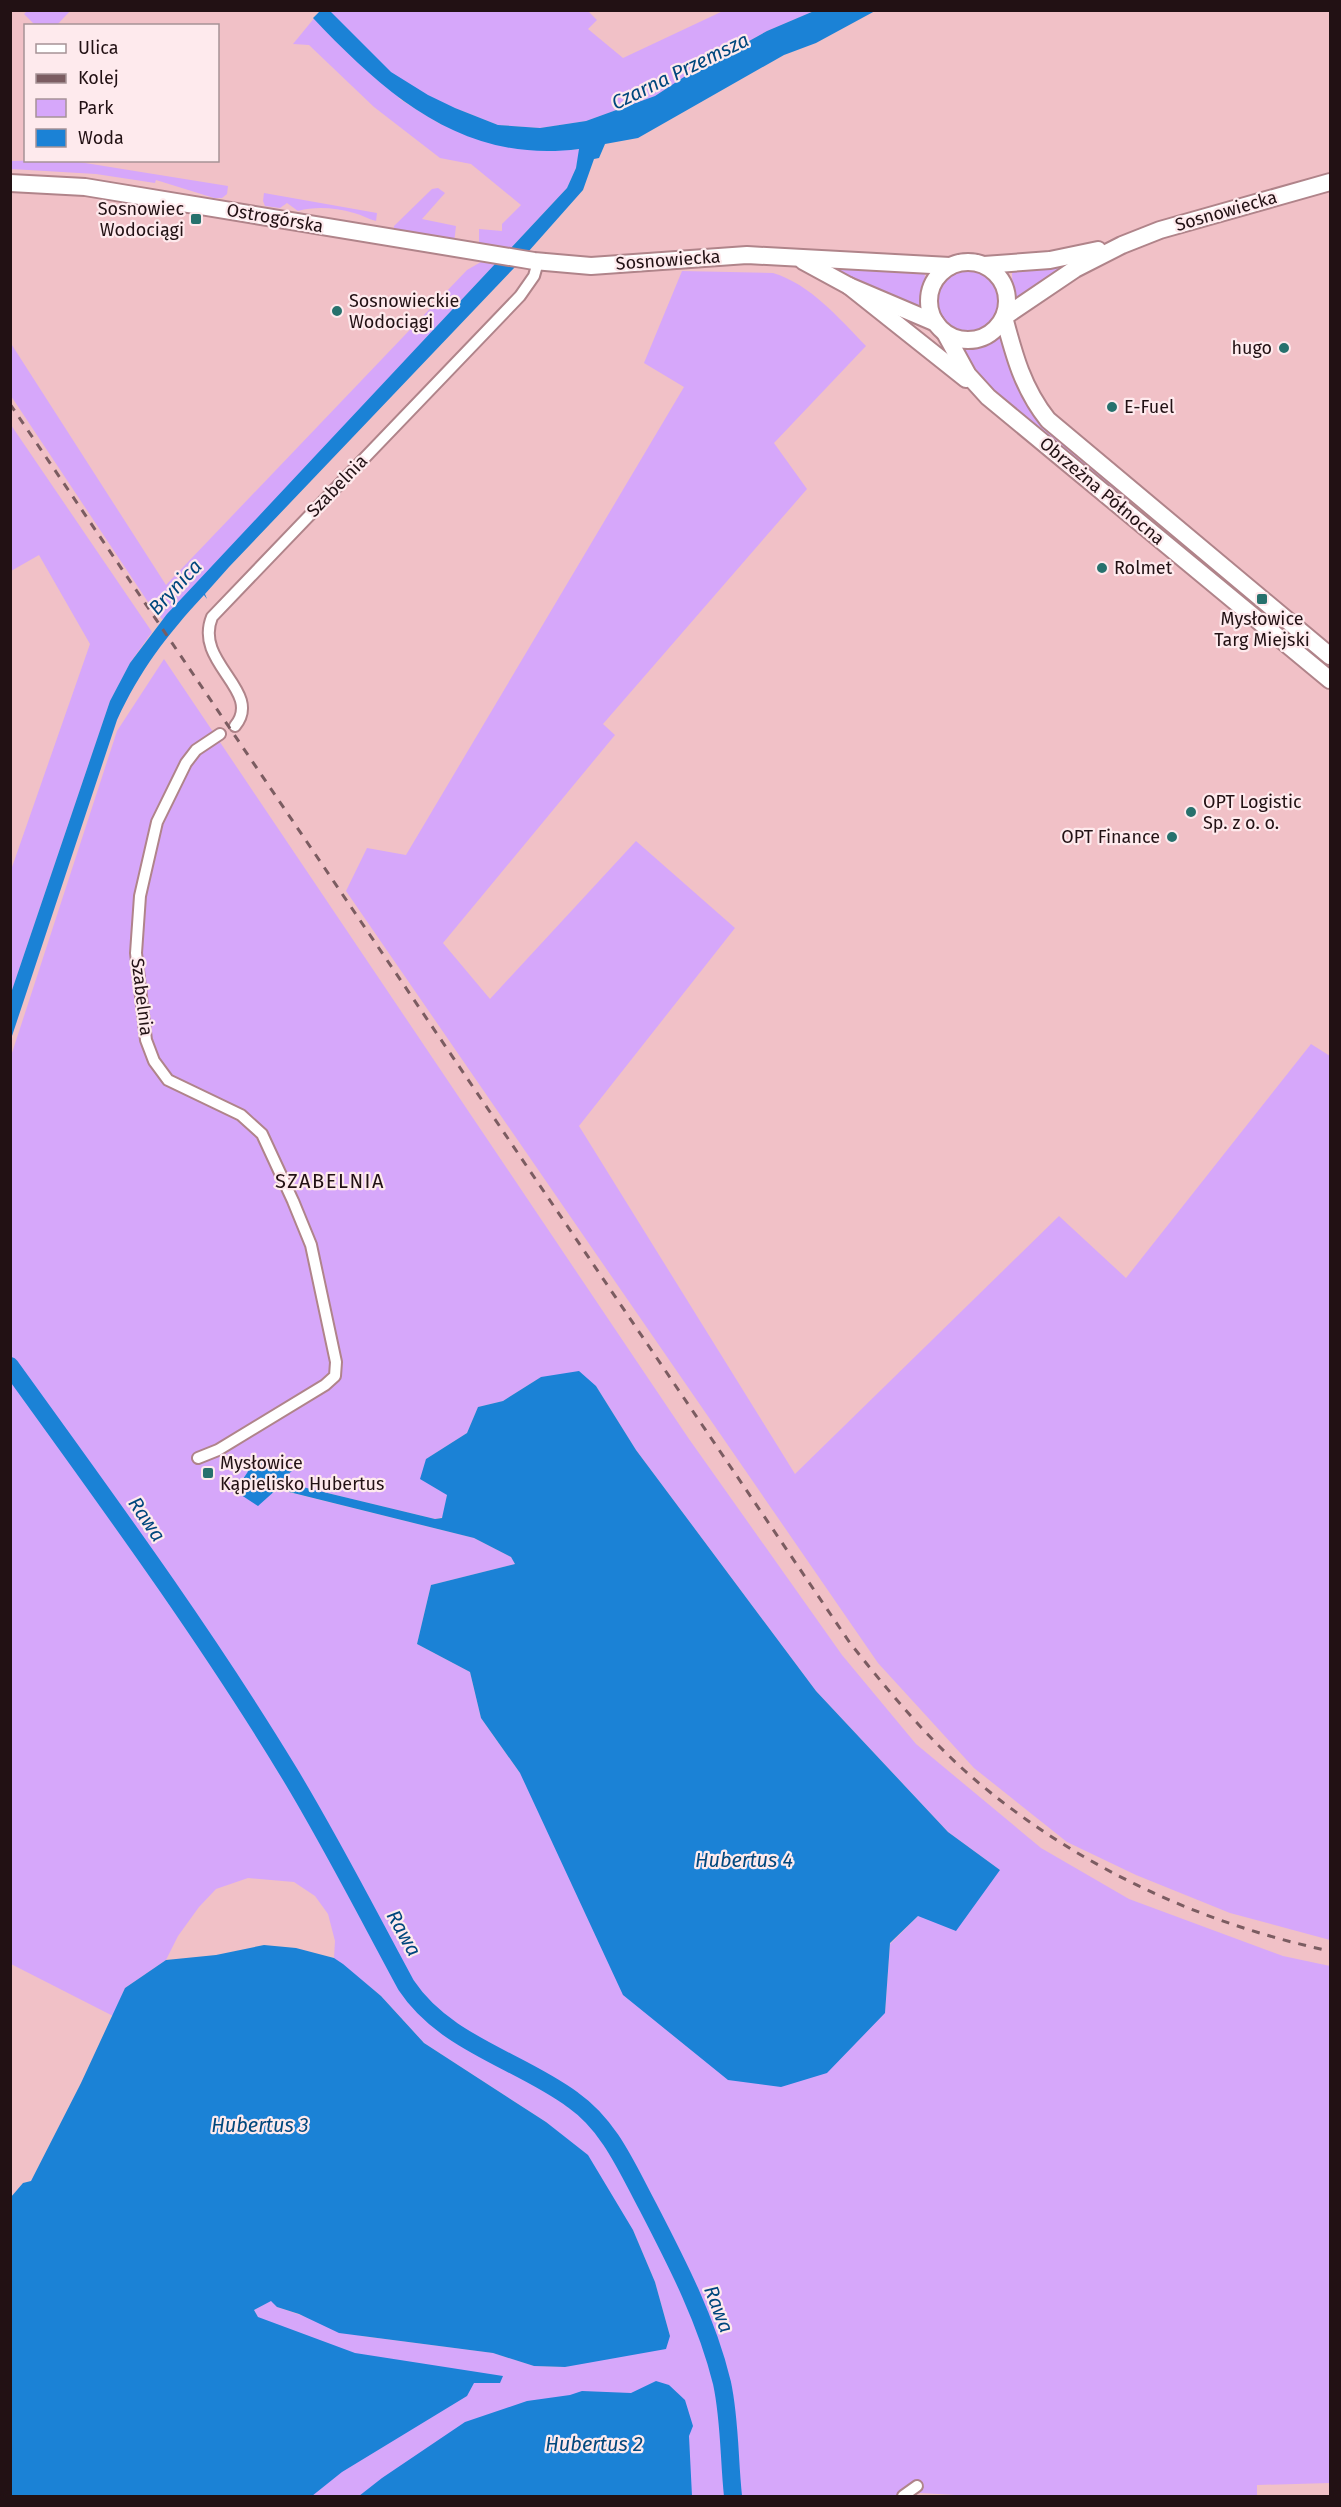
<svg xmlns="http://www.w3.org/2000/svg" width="1341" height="2507" font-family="'Fira Sans',sans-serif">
  <rect width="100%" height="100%" fill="#f1c1c7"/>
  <g fill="#d6a7fa" fill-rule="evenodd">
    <path d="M 587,10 L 597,20 L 588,29 L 623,58 L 723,11 L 814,11 L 767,31 L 684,77 L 655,96 L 586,121 L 540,128 L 498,125 L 455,108 L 398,98 L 440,124 L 568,150 L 580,149 L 576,168 L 567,188 L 510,249 L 479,244 L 479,229 L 502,231 L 502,224 L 521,205 L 471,164 L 440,158 L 374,107 L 309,45 L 293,44 L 320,11 Z"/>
    <path d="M 27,11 L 27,10 L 70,11 L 56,26 L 35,25 L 24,14 Z"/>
    <path d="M 53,160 L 79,162 L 228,186 L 227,194 L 222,198 L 214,198 L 156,180 L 155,183 L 96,174 L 11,169 L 11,161 Z"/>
    <path d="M 438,188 L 445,193 L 422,219 L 456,226 L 454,243 L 394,232 L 394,226 L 432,189 Z"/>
    <path d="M 264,193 L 377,213 L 376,221 C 368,219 362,215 354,213 C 335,208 317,206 298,211 L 287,203 L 280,208 L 265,206 L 263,201 Z"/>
    <path d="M 481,262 L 495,264 L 163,620 L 152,608 L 11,396 L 10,342 L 166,585 L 467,270 Z"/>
    <path d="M 1069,263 L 1013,305 L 1012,271 Z"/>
    <path d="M 823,265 L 925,268 L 924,315 Z"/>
    <circle cx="968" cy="301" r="31"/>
    <path d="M 682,271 L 773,273 C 810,284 839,318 866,346 L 774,443 L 807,489 L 603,724 L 615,735 L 443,943 L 490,999 L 636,841 L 735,928 L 579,1126 L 795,1474 L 1059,1216 L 1126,1278 L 1311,1044 L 1330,1056 L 1330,1940 L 1230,1913 L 1136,1875 L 1067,1842 L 974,1768 L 878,1663 L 346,891 L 367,848 L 406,855 L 684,387 L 644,363 Z"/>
    <path d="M 999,334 L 1019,387 L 1131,499 L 1128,505 L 985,385 L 958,345 L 980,344 Z"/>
    <path d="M 11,425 L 152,632 L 130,663 L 110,701 L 11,993 L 11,870 L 90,644 L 39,555 L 11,571 Z"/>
    <path d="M 164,659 L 689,1439 L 842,1655 L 916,1744 L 1041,1848 L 1129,1899 L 1283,1956 L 1330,1966 L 1330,2483 L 1257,2485 L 1257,2496 L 973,2496 L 920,2493 L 905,2496 L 737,2496 C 731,2456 734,2415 724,2375 C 708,2310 675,2250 644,2192 C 627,2161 612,2124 583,2103 C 521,2058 453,2046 406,1979 L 291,1768 L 104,1491 L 11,1360 L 10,1059 L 117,731 ZM 541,1377 L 596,1386 L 636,1450 L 816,1691 L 948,1832 L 1000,1870 L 918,1916 L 890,1944 L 885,2013 L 520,1773 L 481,1718 L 470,1672 L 417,1644 L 431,1585 L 515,1564 L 511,1557 L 474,1538 L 276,1489 L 267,1457 L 292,1470 L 282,1480 L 286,1483 L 435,1519 L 443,1517 L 447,1495 L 426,1459 L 467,1433 L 478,1407 L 503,1401 Z"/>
    <path d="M 10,1370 L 162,1584 L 279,1761 L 332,1851 L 402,1983 L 417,2004 L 433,2021 L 477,2052 L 579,2108 L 598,2125 L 612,2144 L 675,2266 L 710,2355 L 720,2396 L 730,2496 L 11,2496 L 258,2317 L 254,2310 L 271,2300 L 277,2307 L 362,2336 L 493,2353 L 534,2366 L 565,2367 L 670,2336 L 655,2282 L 633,2230 L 546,2122 L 424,2043 L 381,1996 L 334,1958 L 335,1941 L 328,1914 L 315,1896 L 294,1882 L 248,1878 L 216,1889 L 199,1907 L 178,1936 L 166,1960 L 125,1988 L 113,2016 L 11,1964 Z"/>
  </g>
  <g fill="#1b82d6">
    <path d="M 320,11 L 330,11 L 391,72 L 428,95 L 455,108 L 498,125 L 540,128 L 586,121 L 655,96 L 684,77 L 767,31 L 814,11 L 875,11 L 816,43 L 784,55 L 638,138 L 605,144 L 599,158 L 594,159 L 583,190 L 528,252 L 510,249 L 567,188 L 576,168 L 579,149 C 464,164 387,96 313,18 Z"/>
    <path d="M 495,264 L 515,267 L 229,567 L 205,594 L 207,599 L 204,595 C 167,635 140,670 117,720 L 11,1039 L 11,993 L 110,701 L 130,663 L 167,614 Z"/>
    <path d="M 579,1371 L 596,1386 L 636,1450 L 816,1691 L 948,1832 L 1000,1870 L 956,1931 L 918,1916 L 890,1943 L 885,2013 L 827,2073 L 781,2087 L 728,2080 L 623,1995 L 520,1773 L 481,1718 L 470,1672 L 417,1644 L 431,1585 L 515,1564 L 511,1557 L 474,1538 L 277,1489 L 258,1506 L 235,1491 L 249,1470 L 267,1457 L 293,1470 L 282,1480 L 286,1483 L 435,1519 L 442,1518 L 447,1495 L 420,1479 L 426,1459 L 467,1433 L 478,1407 L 503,1401 L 541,1377 Z"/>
    <path d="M 264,1945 L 296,1948 L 334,1958 L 343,1964 L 381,1996 L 424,2043 L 546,2122 L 588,2155 L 633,2230 L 655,2282 L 670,2336 L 666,2349 L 565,2367 L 534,2366 L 493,2353 L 339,2333 L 299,2314 L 277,2307 L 271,2301 L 254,2310 L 258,2317 L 355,2353 L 503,2376 L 500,2383 L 474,2383 L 467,2396 L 342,2472 L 312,2496 L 11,2496 L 11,2197 L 23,2183 L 31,2181 L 81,2083 L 125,1988 L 166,1960 L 216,1955 Z"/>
    <path d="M 656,2381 L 669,2385 L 685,2400 L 693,2426 L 689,2436 L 692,2496 L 359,2496 L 382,2478 L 465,2422 L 527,2401 L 570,2395 L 582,2391 L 631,2393 Z"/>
  </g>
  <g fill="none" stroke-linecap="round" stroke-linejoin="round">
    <g stroke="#1b82d6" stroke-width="3">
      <path d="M 229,1462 L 249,1470"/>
      <path d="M 93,1481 L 97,1478"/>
    </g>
    <path stroke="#1b82d6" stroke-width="18" d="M 10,1366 C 106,1499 203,1631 288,1771 C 330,1840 367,1913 406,1985 C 445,2044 519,2060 573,2100 C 610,2126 627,2168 648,2207 C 677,2263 707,2321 722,2383 C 730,2420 729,2459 733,2496"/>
    <defs>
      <g id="street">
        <path d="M 235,726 C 264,691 193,663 212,617 L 520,296 L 534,276 L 538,262"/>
        <path d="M 198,1458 L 218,1450 L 325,1385 L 335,1376 L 336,1362 L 311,1245 L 293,1201 L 262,1134 L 241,1115 L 168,1080 L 154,1061 L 146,1040 L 136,953 L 140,896 L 157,822 L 186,763 L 196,750 L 220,734"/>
        <path d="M 903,2496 L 917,2486"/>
      </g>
      <g id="secondary">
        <path d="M 10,183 L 85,187 L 534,261 L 591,266 L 747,255 L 950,266"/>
        <path d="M 803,261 L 849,286 L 936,323"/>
        <circle cx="968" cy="301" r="39"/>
        <path d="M 984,265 L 1050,260 L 1098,250"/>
        <path d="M 849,286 L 966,379"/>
        <path d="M 1004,317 C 1014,355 1023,389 1048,420 L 1330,656"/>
        <path d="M 1004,317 L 1075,269 L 1122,245 L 1160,230 L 1330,182"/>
        <path d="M 945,333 L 968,375 L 988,397 L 1330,680"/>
      </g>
    </defs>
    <use href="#street" stroke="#b0848a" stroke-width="14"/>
    <use href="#secondary" stroke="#b0848a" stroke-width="20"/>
    <use href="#street" stroke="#fff" stroke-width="10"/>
    <use href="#secondary" stroke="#fff" stroke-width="16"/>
    <path stroke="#7b5c61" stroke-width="3" stroke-dasharray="8 8" stroke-linecap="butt" d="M 10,404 L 850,1643 C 890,1693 931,1743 980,1784 C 1081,1868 1202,1924 1330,1951"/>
  </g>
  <g fill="#27716d" stroke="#feeaed" stroke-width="2">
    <rect x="190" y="213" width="12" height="12" rx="3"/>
    <circle cx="337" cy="311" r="6"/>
    <circle cx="1284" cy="348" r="6"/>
    <circle cx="1112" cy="407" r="6"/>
    <circle cx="1102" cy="568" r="6"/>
    <rect x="1256" y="593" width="12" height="12" rx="3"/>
    <circle cx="1191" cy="812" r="6"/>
    <circle cx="1172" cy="837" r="6"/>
    <rect x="202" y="1467" width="12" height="12" rx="3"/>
  </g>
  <g text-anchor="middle" stroke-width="4.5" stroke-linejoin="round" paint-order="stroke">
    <g font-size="18" fill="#221114" stroke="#feeaed" text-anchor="start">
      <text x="184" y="215" text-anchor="end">Sosnowiec<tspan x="184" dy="21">Wodociągi</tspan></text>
      <text x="349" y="307">Sosnowieckie<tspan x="349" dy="21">Wodociągi</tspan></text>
      <text x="1272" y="354" text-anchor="end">hugo</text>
      <text x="1124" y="413">E-Fuel</text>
      <text x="1114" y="574">Rolmet</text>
      <text x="1262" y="625" text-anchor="middle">Mysłowice<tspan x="1262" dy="21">Targ Miejski</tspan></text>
      <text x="1203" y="808">OPT Logistic<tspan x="1203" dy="21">Sp. z o. o.</tspan></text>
      <text x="1160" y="843" text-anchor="end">OPT Finance</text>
      <text x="220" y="1469">Mysłowice<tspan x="220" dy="21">Kąpielisko Hubertus</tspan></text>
    </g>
    <g font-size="18" fill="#221114" stroke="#feeaed">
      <text transform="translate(1226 211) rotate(-16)" y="6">Sosnowiecka</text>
      <text transform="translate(275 218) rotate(10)" y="6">Ostrogórska</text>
      <text transform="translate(668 260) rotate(-4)" y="6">Sosnowiecka</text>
      <text transform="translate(337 486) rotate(-46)" y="6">Szabelnia</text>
      <text transform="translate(1102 491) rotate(40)" y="6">Obrzeżna Północna</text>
      <text transform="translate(142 997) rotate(83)" y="6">Szabelnia</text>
    </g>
    <g font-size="20" font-style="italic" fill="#00477d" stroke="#feeaed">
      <text transform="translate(680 71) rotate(-26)" y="7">Czarna Przemsza</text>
      <text transform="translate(175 587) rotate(-47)" y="7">Brynica</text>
      <text transform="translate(147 1519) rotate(56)" y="7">Rawa</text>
      <text x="744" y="1867">Hubertus 4</text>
      <text transform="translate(404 1933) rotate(61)" y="7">Rawa</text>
      <text x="260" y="2132">Hubertus 3</text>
      <text transform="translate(719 2309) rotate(69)" y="7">Rawa</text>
      <text x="594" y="2451">Hubertus 2</text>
    </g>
    <g font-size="20" letter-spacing="1.5" fill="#221114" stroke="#feeaed">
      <text x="330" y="1188">SZABELNIA</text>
    </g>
  </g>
  <rect width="1341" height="2507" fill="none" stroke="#221114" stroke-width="24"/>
  <rect x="24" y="24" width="195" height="138" fill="#feeaed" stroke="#a69396" stroke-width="1.5"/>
  <rect x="36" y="44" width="30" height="9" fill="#ffffff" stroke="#a69396" stroke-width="1.5"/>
  <text x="78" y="54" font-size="18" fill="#221114">Ulica</text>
  <rect x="36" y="74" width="30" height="9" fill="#7b5c61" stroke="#a69396" stroke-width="1.5"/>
  <text x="78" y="84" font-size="18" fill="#221114">Kolej</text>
  <rect x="36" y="99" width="30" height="18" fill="#d6a7fa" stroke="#a69396" stroke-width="1.5"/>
  <text x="78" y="114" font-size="18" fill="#221114">Park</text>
  <rect x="36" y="129" width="30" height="18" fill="#1b82d6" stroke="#a69396" stroke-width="1.5"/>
  <text x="78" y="144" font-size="18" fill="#221114">Woda</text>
</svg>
